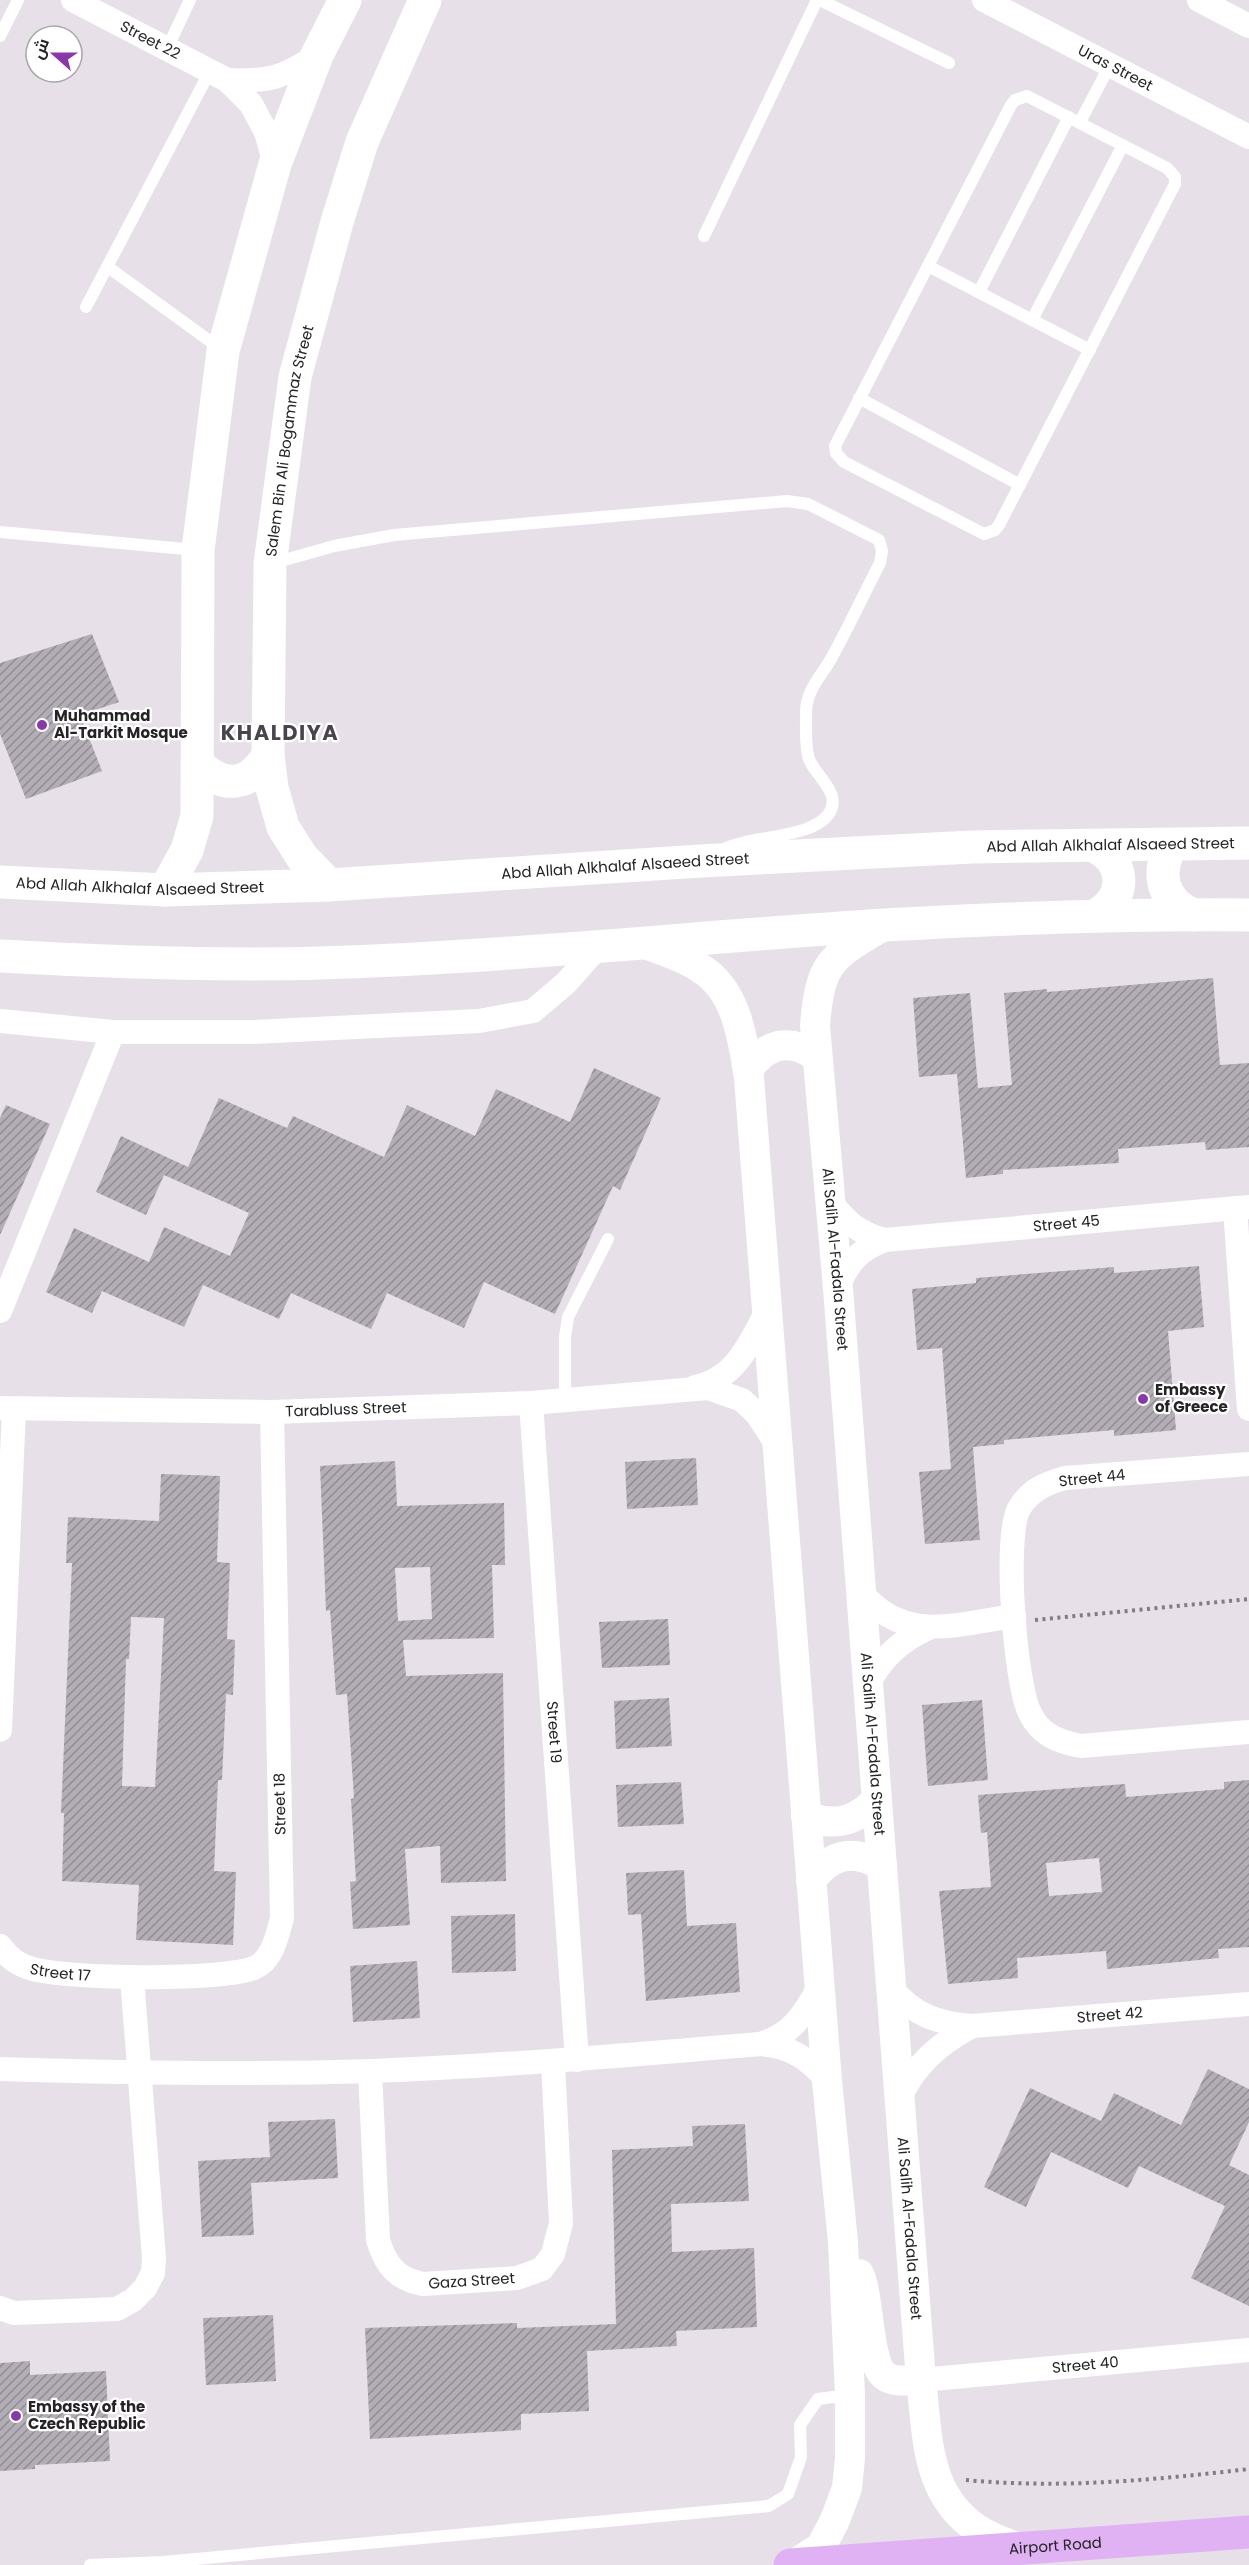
<svg xmlns="http://www.w3.org/2000/svg" width="1249" height="2565" font-family="Poppins,Cairo,sans-serif">
  <defs>
    <pattern id="building-hatch" width="6" height="6" patternUnits="userSpaceOnUse" patternTransform="scale(1.5)"><rect width="6" height="6" fill="#b3adb5"/><path d="M-1 1l2-2M0 6l6-6M5 7l2-2" fill="none" stroke="#918c93"/></pattern>
  </defs>
  <rect width="100%" height="100%" fill="#e7e0e9"/>
  <g fill="url(#building-hatch)" fill-rule="evenodd">
    <path d="M 92,634 L 119,702 L 80,715 L 102,771 L 26,799 L 0,734 L 0,663 Z"/>
    <path d="M 1213,978 L 1220,1065 L 1249,1063 L 1249,1147 L 1206,1150 L 1205,1142 L 1118,1149 L 1119,1163 L 1003,1170 L 1003,1174 L 966,1178 L 957,1074 L 919,1077 L 913,998 L 970,993 L 978,1088 L 1012,1085 L 1004,993 L 1047,989 L 1047,992 Z"/>
    <path d="M 594,1068 L 661,1098 L 620,1190 L 613,1186 L 555,1314 L 484,1282 L 464,1328 L 387,1293 L 371,1329 L 291,1293 L 279,1319 L 203,1285 L 184,1327 L 102,1291 L 92,1313 L 46,1292 L 74,1228 L 149,1262 L 164,1227 L 230,1256 L 249,1213 L 164,1175 L 146,1215 L 96,1192 L 121,1136 L 188,1167 L 219,1098 L 287,1128 L 293,1116 L 384,1157 L 407,1105 L 475,1136 L 496,1089 L 570,1122 Z"/>
    <path d="M 6,1105 L 50,1124 L 0,1235 L 0,1118 Z"/>
    <path d="M 1199,1266 L 1204,1327 L 1168,1331 L 1176,1430 L 1114,1436 L 1114,1430 L 1004,1440 L 1004,1444 L 973,1447 L 980,1540 L 925,1544 L 919,1472 L 951,1469 L 942,1348 L 917,1350 L 912,1289 L 976,1283 L 976,1278 L 1114,1267 L 1114,1273 Z"/>
    <path d="M 696,1458 L 698,1505 L 627,1509 L 625,1462 Z"/>
    <path d="M 395,1461 L 397,1506 L 504,1503 L 505,1565 L 492,1565 L 494,1638 L 403,1640 L 406,1676 L 503,1673 L 506,1881 L 441,1883 L 440,1846 L 405,1849 L 410,1925 L 353,1929 L 350,1882 L 356,1881 L 351,1799 L 354,1798 L 347,1694 L 336,1695 L 330,1610 L 326,1611 L 320,1466 ZM 430,1567 L 432,1619 L 398,1621 L 395,1568 Z"/>
    <path d="M 161,1474 L 220,1476 L 217,1562 L 230,1563 L 227,1639 L 235,1640 L 233,1695 L 226,1694 L 222,1780 L 218,1780 L 214,1871 L 236,1872 L 233,1945 L 136,1940 L 139,1885 L 62,1881 L 64,1813 L 61,1813 L 72,1563 L 66,1563 L 68,1517 L 159,1521 ZM 131,1617 L 164,1618 L 155,1787 L 122,1786 L 126,1659 L 129,1659 Z"/>
    <path d="M 668,1619 L 670,1665 L 602,1668 L 599,1622 Z"/>
    <path d="M 669,1698 L 672,1746 L 616,1749 L 614,1701 Z"/>
    <path d="M 982,1700 L 988,1780 L 928,1786 L 922,1705 Z"/>
    <path d="M 1249,1780 L 1249,1947 L 1218,1949 L 1219,1958 L 1107,1969 L 1106,1951 L 1017,1958 L 1018,1978 L 948,1984 L 939,1891 L 991,1887 L 987,1832 L 981,1833 L 978,1795 L 1125,1784 L 1126,1797 L 1224,1789 L 1224,1782 ZM 1099,1858 L 1102,1892 L 1049,1896 L 1046,1863 Z"/>
    <path d="M 681,1782 L 684,1824 L 618,1827 L 616,1785 Z"/>
    <path d="M 684,1870 L 687,1926 L 736,1923 L 740,1992 L 646,2001 L 641,1914 L 628,1915 L 626,1873 Z"/>
    <path d="M 515,1914 L 516,1971 L 452,1973 L 451,1916 Z"/>
    <path d="M 417,1961 L 420,2018 L 353,2022 L 350,1966 Z"/>
    <path d="M 1208,2069 L 1249,2089 L 1249,2122 L 1229,2165 L 1249,2175 L 1249,2306 L 1191,2278 L 1225,2206 L 1139,2166 L 1128,2188 L 1051,2152 L 1026,2207 L 984,2187 L 1030,2088 L 1101,2121 L 1114,2093 L 1181,2125 Z"/>
    <path d="M 335,2119 L 338,2178 L 251,2183 L 254,2235 L 202,2237 L 198,2161 L 270,2157 L 268,2122 Z"/>
    <path d="M 745,2124 L 749,2201 L 671,2204 L 672,2252 L 754,2248 L 757,2327 L 676,2331 L 677,2346 L 587,2351 L 589,2411 L 521,2414 L 521,2430 L 370,2439 L 365,2328 L 517,2323 L 517,2328 L 616,2324 L 612,2150 L 693,2146 L 692,2126 Z"/>
    <path d="M 273,2315 L 276,2381 L 206,2385 L 203,2318 Z"/>
    <path d="M 30,2361 L 30,2375 L 106,2371 L 110,2461 L 35,2465 L 35,2469 L 0,2471 L 0,2363 Z"/>
  </g>
  <g fill="none" stroke-linecap="round" stroke-linejoin="round">
    <g stroke="#817c82" stroke-width="4" stroke-dasharray="3 4.5" stroke-linecap="butt">
      <path d="M 1035,1620 L 1249,1599"/>
      <path d="M 966,2480 C 1062,2489 1154,2480 1249,2469"/>
    </g>
    <g stroke="#fff" stroke-width="12">
      <path d="M 820,0 L 949,63"/>
      <path d="M 0,36 L 18,0"/>
      <path d="M 167,49 L 190,0"/>
      <path d="M 1027,96 L 1167,168 L 1175,177 L 1175,184 L 999,525 L 995,530 L 984,534 L 844,462 L 836,453 L 835,446 L 1011,105 L 1015,100 Z"/>
      <path d="M 1080,122 L 1110,65"/>
      <path d="M 704,236 L 817,0"/>
      <path d="M 928,266 L 1090,350"/>
      <path d="M 108,267 L 222,350"/>
      <path d="M 979,292 L 1069,117"/>
      <path d="M 86,307 L 210,71"/>
      <path d="M 1032,320 L 1123,145"/>
      <path d="M 859,398 L 1020,485"/>
      <path d="M 0,532 L 196,550"/>
      <path d="M 274,563 L 334,546 L 394,535 L 787,501 L 808,504 L 879,540 L 882,551 L 880,563 C 864,594 849,626 832,657 C 822,676 806,689 806,713 C 806,726 805,747 809,759 C 815,776 844,794 828,815 C 809,839 750,835 722,850"/>
      <path d="M 565,1399 L 565,1337 L 568,1317 L 608,1239"/>
      <path d="M 90,2565 L 163,2562 L 769,2506 L 788,2494 L 801,2457 L 800,2425 L 818,2399 L 850,2395"/>
    </g>
    <g stroke="#fff" stroke-width="24">
      <path id="s1" d="M 73,0 L 227,80 L 251,104 L 266,132 L 275,164"/>
      <path id="s2" d="M 984,0 L 1249,137"/>
      <path d="M 1199,0 L 1249,26"/>
      <path d="M 227,80 C 267,82 284,78 317,55"/>
      <path d="M 0,1021 L 113,1032 L 252,1032 L 479,1021 L 533,1011 L 566,983 L 597,948"/>
      <path d="M 830,1201 C 846,1222 860,1234 885,1240"/>
      <path d="M 1235,1208 L 1249,1409"/>
      <path id="s3" d="M 838,1288 C 847,1263 860,1249 885,1240 L 1249,1207"/>
      <path d="M 0,1311 L 113,1032"/>
      <path d="M 695,1387 C 736,1379 750,1343 768,1309"/>
      <path id="s4" d="M 531,1403 L 577,2060"/>
      <path id="s5" d="M 0,1408 L 272,1412 L 531,1403 L 708,1388 L 742,1400 L 757,1414 L 778,1447"/>
      <path d="M 1249,1464 L 1065,1478 C 1047,1483 1030,1490 1020,1507 C 1003,1532 1015,1685 1030,1713 C 1040,1735 1059,1742 1081,1746 L 1249,1732"/>
      <path d="M 862,1593 C 904,1644 957,1624 1014,1616"/>
      <path d="M 868,1684 C 883,1657 900,1641 928,1628"/>
      <path d="M 0,1730 L 14,1409"/>
      <path id="s6" d="M 0,1946 C 9,1958 18,1965 33,1969 C 68,1979 221,1981 254,1968 C 273,1960 277,1936 282,1918 L 272,1412"/>
      <path id="s7" d="M 890,1987 C 914,2015 936,2023 972,2026 L 1249,2004"/>
      <path d="M 760,2044 C 791,2035 804,2015 819,1987"/>
      <path d="M 0,2069 C 124,2073 248,2075 371,2071 C 501,2066 630,2055 760,2044 C 789,2046 809,2058 827,2081"/>
      <path id="s8" d="M 370,2071 L 378,2240 C 386,2266 397,2279 423,2284 L 517,2278 L 542,2269 L 553,2254 L 561,2223 L 553,2062"/>
      <path d="M 899,2100 C 914,2065 939,2044 972,2026"/>
      <path d="M 0,2308 L 14,2313 L 117,2309 L 133,2300 L 145,2288 L 153,2273 L 154,2258 L 132,1978"/>
      <path id="s9" d="M 921,2380 L 1249,2350"/>
    </g>
    <g stroke="#fff" stroke-width="30">
      <path id="s10" d="M 885,925 C 831,957 820,961 815,1026 L 838,1288 L 921,2380 C 928,2438 925,2498 982,2532 C 993,2539 1008,2543 1020,2549"/>
      <path d="M 645,944 C 664,951 684,957 700,968 C 737,990 743,1040 749,1078 L 827,2081 L 843,2242 L 850,2395 L 850,2458 L 847,2488 L 835,2520 L 821,2547 L 793,2565"/>
      <path d="M 748,1071 C 764,1043 791,1037 817,1057"/>
      <path d="M 806,1816 C 834,1827 856,1822 876,1800"/>
      <path d="M 811,1881 C 829,1854 854,1848 882,1866"/>
      <path d="M 859,2274 C 870,2297 867,2363 885,2376 C 894,2383 910,2380 921,2380"/>
    </g>
    <g stroke="#fff" stroke-width="33">
      <path d="M 199,765 C 225,790 250,786 268,755"/>
      <path d="M 1172,845 C 1155,873 1162,901 1193,915"/>
      <path id="s11" d="M 0,882 L 165,890 L 329,885 L 701,861 L 972,847 L 1249,843"/>
      <path id="s12" d="M 329,885 L 302,857 L 283,827 L 272,788 L 268,755 L 270,564 L 295,377 L 337,222 L 362,142 L 425,0"/>
      <path d="M 165,890 L 187,850 L 197,816 L 198,550 L 223,351 L 275,164 L 317,55 L 345,0"/>
      <path d="M 1096,915 C 1126,899 1127,863 1096,847"/>
      <path d="M 0,956 C 107,962 213,966 320,963 C 509,957 697,937 885,925 C 1006,918 1127,914 1249,915"/>
    </g>
    <path stroke="#e0b2f4" stroke-width="33" id="s13" d="M 790,2565 L 1249,2532"/>
  </g>
  <g fill="#8938a7" stroke="#fff" stroke-width="2">
    <circle cx="42" cy="725" r="6"/>
    <circle cx="1143" cy="1399" r="6"/>
    <circle cx="16" cy="2416" r="6"/>
  </g>
  <g text-anchor="middle" stroke-width="4.5" stroke-linejoin="round" paint-order="stroke">
    <g font-size="15" fill="#252326" stroke="#fff">
      <text dy="5" stroke="none"><textPath href="#s1" startOffset="87">Street 22</textPath></text>
      <text dy="5" stroke="none"><textPath href="#s2" startOffset="148">Uras Street</textPath></text>
      <text dy="5" stroke="none"><textPath href="#s12" startOffset="464">Salem Bin Ali Bogammaz Street</textPath></text>
      <text dy="5" stroke="none"><textPath href="#s11" startOffset="1112">Abd Allah Alkhalaf Alsaeed Street</textPath></text>
      <text dy="5" stroke="none"><textPath href="#s11" startOffset="626">Abd Allah Alkhalaf Alsaeed Street</textPath></text>
      <text dy="5" stroke="none"><textPath href="#s11" startOffset="140">Abd Allah Alkhalaf Alsaeed Street</textPath></text>
      <text dy="5" stroke="none"><textPath href="#s3" startOffset="252">Street 45</textPath></text>
      <text dy="5" stroke="none"><textPath href="#s10" startOffset="366">Ali Salih Al-Fadala Street</textPath></text>
      <text dy="5" stroke="none"><textPath href="#s5" startOffset="346">Tarabluss Street</textPath></text>
      <text transform="translate(1092 1478) rotate(-6)" y="5">Street 44</text>
      <text dy="5" stroke="none"><textPath href="#s4" startOffset="330">Street 19</textPath></text>
      <text dy="5" stroke="none"><textPath href="#s10" startOffset="852">Ali Salih Al-Fadala Street</textPath></text>
      <text transform="translate(280 1804) rotate(-91)" y="5">Street 18</text>
      <text dy="5" stroke="none"><textPath href="#s6" startOffset="69">Street 17</textPath></text>
      <text dy="5" stroke="none"><textPath href="#s7" startOffset="232">Street 42</textPath></text>
      <text dy="5" stroke="none"><textPath href="#s10" startOffset="1338">Ali Salih Al-Fadala Street</textPath></text>
      <text dy="5" stroke="none"><textPath href="#s8" startOffset="285">Gaza Street</textPath></text>
      <text dy="5" stroke="none"><textPath href="#s9" startOffset="165">Street 40</textPath></text>
      <text dy="5" stroke="none"><textPath href="#s13" startOffset="266">Airport Road</textPath></text>
    </g>
    <g font-size="15" font-weight="bold" fill="#252326" stroke="#fff" text-anchor="start">
      <text x="54" y="721">Muhammad<tspan x="54" dy="17">Al-Tarkit Mosque</tspan></text>
      <text x="1155" y="1395">Embassy<tspan x="1155" dy="17">of Greece</tspan></text>
      <text x="28" y="2412">Embassy of the<tspan x="28" dy="17">Czech Republic</tspan></text>
    </g>
    <g font-size="21" font-weight="bold" letter-spacing="1.5" fill="#49444b" stroke="#fff">
      <text x="280" y="740">KHALDIYA</text>
    </g>
  </g>
  <g transform="translate(54 54) rotate(291)"><circle r="28" fill="#ffffff" stroke="#a8a7a8" stroke-width="1.5"/>
  <path d="M0-4.5L10 22L0 15L-10 22Z" fill="#8938a7"/>
  <text y="-9" font-size="16" font-weight="bold" text-anchor="middle" fill="#252326">ش</text>
  </g>
</svg>
